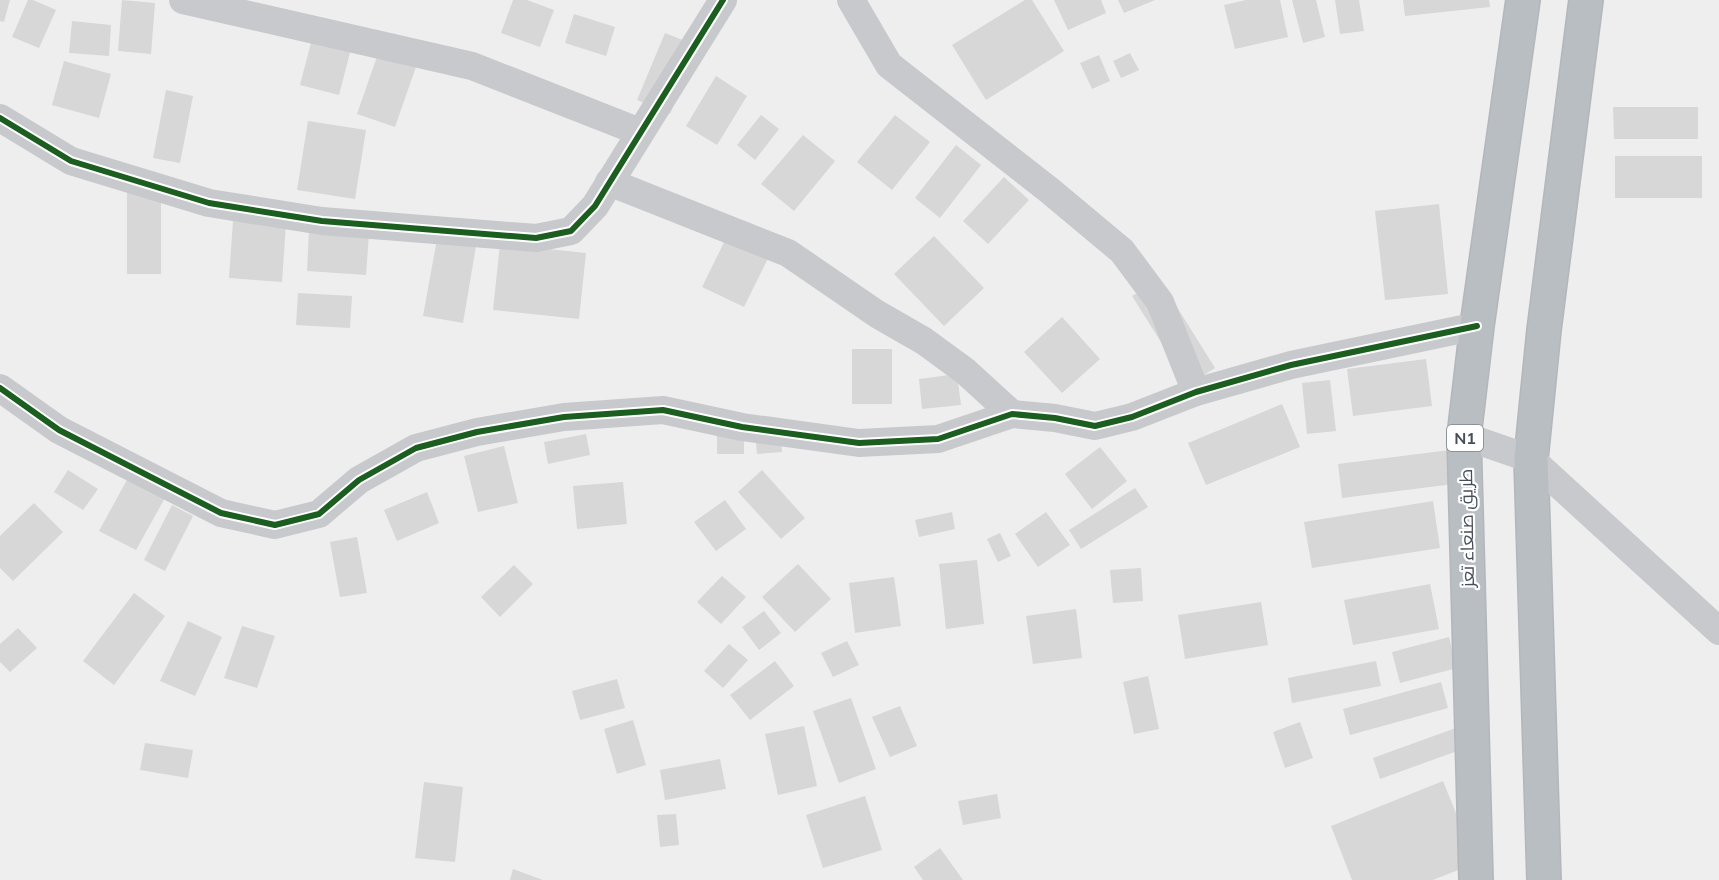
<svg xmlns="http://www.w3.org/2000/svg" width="1719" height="880" font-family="Mulish,Cairo,sans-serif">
  <rect width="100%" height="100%" fill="#eee"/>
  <g fill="#d7d7d8">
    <path d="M 0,0 L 10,0 L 4,22 L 0,21 Z"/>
    <path d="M 28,0 L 33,0 L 56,10 L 39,48 L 12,37 Z"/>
    <path d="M 122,0 L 155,3 L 151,54 L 118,51 Z"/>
    <path d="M 513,0 L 527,0 L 554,10 L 540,47 L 501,33 Z"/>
    <path d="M 1025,0 L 1032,0 L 1064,51 L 986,100 L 952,45 Z"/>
    <path d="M 1054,0 L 1101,0 L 1106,13 L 1068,30 Z"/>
    <path d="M 1118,0 L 1155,0 L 1124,13 Z"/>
    <path d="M 1246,0 L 1280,0 L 1288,37 L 1235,49 L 1224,5 Z"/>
    <path d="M 1292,0 L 1316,0 L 1325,37 L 1303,43 Z"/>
    <path d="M 1335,0 L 1359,0 L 1364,31 L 1340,34 Z"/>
    <path d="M 1403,0 L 1489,0 L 1490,7 L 1405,16 Z"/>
    <path d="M 574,14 L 615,27 L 606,56 L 565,43 Z"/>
    <path d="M 72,21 L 111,25 L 109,56 L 69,53 Z"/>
    <path d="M 665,33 L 698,46 L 670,114 L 637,100 Z"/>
    <path d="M 313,35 L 352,45 L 339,95 L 300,85 Z"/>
    <path d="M 380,48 L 418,61 L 395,127 L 357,114 Z"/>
    <path d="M 1130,53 L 1139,70 L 1121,78 L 1113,61 Z"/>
    <path d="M 1099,55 L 1110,81 L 1092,89 L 1080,63 Z"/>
    <path d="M 64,61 L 111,74 L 99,118 L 52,105 Z"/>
    <path d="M 716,76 L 747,96 L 717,145 L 686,126 Z"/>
    <path d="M 166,90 L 193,96 L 180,163 L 153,158 Z"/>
    <path d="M 1613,107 L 1698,107 L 1698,139 L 1614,139 Z"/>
    <path d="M 761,115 L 779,129 L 755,160 L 737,145 Z"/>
    <path d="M 895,115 L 930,142 L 892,190 L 857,162 Z"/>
    <path d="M 308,121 L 366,130 L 355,199 L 297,190 Z"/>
    <path d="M 803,135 L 835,161 L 794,211 L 761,184 Z"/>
    <path d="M 956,145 L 981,165 L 940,218 L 915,198 Z"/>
    <rect x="1615" y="156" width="87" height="42"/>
    <path d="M 1004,177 L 1029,200 L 988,244 L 963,221 Z"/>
    <path d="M 161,188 L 161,274 L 127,274 L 127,189 Z"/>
    <path d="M 1439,204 L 1448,294 L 1385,300 L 1375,211 Z"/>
    <path d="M 735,220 L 777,240 L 744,307 L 702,287 Z"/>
    <path d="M 233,221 L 286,224 L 282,282 L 229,278 Z"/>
    <path d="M 309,230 L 369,234 L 366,275 L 307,271 Z"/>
    <path d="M 934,236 L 984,288 L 944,326 L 894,274 Z"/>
    <path d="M 437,239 L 476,246 L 463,323 L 423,316 Z"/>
    <path d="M 500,244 L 586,253 L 579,319 L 493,310 Z"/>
    <path d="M 1160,280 L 1215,368 L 1188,385 L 1132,296 Z"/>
    <path d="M 298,293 L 352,296 L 350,328 L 296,325 Z"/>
    <path d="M 1062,317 L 1100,359 L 1062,393 L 1024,352 Z"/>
    <rect x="852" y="349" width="40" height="55"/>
    <path d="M 1426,359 L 1432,406 L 1353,416 L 1347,369 Z"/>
    <path d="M 957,374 L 961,405 L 922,409 L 919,379 Z"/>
    <path d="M 1330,380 L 1336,431 L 1307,434 L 1302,383 Z"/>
    <path d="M 1282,404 L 1300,447 L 1206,485 L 1188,443 Z"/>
    <rect x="717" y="430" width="27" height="24"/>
    <path d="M 780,430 L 782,452 L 757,454 L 755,432 Z"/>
    <path d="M 586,434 L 590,455 L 548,464 L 544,442 Z"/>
    <path d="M 504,446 L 518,503 L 478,512 L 464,456 Z"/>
    <path d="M 1100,447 L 1127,481 L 1092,509 L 1065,474 Z"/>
    <path d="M 1458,449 L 1462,483 L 1342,498 L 1338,464 Z"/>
    <path d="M 134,467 L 171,487 L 136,550 L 99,531 Z"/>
    <path d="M 68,470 L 98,489 L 83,510 L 54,492 Z"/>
    <path d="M 762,470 L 805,518 L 781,539 L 738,492 Z"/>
    <path d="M 623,482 L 627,524 L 577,529 L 573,486 Z"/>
    <path d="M 1135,488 L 1148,507 L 1081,549 L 1069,530 Z"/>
    <path d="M 427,492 L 439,523 L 397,541 L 384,510 Z"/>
    <path d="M 725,500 L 746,529 L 716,551 L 694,522 Z"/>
    <path d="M 1433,501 L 1440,548 L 1312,568 L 1304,522 Z"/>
    <path d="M 34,503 L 63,532 L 13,581 L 0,568 L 0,536 Z"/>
    <path d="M 172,505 L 193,516 L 165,571 L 144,560 Z"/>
    <path d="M 952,512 L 955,529 L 919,537 L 915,520 Z"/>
    <path d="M 1046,512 L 1070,545 L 1038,567 L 1015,534 Z"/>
    <path d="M 1000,533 L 1011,556 L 998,562 L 987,539 Z"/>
    <path d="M 357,537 L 367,593 L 340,597 L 330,542 Z"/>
    <path d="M 977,560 L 984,624 L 946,629 L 939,564 Z"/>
    <path d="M 798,564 L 831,599 L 795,632 L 762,597 Z"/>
    <path d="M 514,565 L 533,584 L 500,617 L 481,597 Z"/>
    <path d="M 1141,568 L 1143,601 L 1113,603 L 1110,570 Z"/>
    <path d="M 722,576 L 746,597 L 721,624 L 697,602 Z"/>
    <path d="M 894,577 L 901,626 L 855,633 L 849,583 Z"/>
    <path d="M 1430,584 L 1439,629 L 1353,645 L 1344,600 Z"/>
    <path d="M 134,593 L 165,616 L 114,685 L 83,661 Z"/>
    <path d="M 1261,602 L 1268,645 L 1185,659 L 1178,615 Z"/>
    <path d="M 1076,609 L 1082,658 L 1033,664 L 1026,616 Z"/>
    <path d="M 764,611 L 781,633 L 759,650 L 742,627 Z"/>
    <path d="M 188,621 L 222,637 L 195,696 L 160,681 Z"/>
    <path d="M 242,626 L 275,636 L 257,688 L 224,678 Z"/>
    <path d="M 18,628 L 37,648 L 10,672 L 0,662 L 0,644 Z"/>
    <path d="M 1449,637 L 1457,668 L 1400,683 L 1392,652 Z"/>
    <path d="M 847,641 L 859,665 L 833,677 L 821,653 Z"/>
    <path d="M 729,644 L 748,660 L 723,688 L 704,671 Z"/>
    <path d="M 775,661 L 794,686 L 750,720 L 730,695 Z"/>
    <path d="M 1376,661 L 1381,686 L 1292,703 L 1288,678 Z"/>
    <path d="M 1148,676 L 1159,729 L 1134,734 L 1123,682 Z"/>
    <path d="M 617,679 L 625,708 L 580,720 L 572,691 Z"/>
    <path d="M 1441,682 L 1448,708 L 1350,735 L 1343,709 Z"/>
    <path d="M 851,698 L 876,769 L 839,783 L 813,711 Z"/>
    <path d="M 900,706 L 917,746 L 890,757 L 872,717 Z"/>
    <path d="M 633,720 L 646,765 L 617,774 L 604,729 Z"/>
    <path d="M 1475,721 L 1482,742 L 1380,779 L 1373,758 Z"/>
    <path d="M 1300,722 L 1313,758 L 1285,768 L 1273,732 Z"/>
    <path d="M 804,726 L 817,786 L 778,795 L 765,734 Z"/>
    <path d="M 145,743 L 193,750 L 188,778 L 140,770 Z"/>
    <path d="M 720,759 L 726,789 L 665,800 L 660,770 Z"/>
    <path d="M 1443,781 L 1476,863 L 1433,880 L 1352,880 L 1331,826 Z"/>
    <path d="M 424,782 L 463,787 L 455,862 L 415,858 Z"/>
    <path d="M 997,794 L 1001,818 L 963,825 L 958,801 Z"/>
    <path d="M 865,796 L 882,850 L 823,868 L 806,815 Z"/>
    <path d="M 676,814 L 679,845 L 660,847 L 657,815 Z"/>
    <path d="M 940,848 L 963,880 L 923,880 L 914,867 Z"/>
    <path d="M 513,869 L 543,880 L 510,880 Z"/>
  </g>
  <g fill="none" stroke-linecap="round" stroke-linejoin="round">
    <defs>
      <g id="highway">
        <path d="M 1476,880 L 1464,436 L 1477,326 L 1523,0"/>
        <path d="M 1544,880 L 1531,459 L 1544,330 L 1586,0"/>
      </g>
    </defs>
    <use href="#highway" stroke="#b3b7bc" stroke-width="36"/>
    <g stroke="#c7c9cc" stroke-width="28">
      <path d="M 183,0 L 472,66 L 640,132"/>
      <path d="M 851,0 L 889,65 L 1049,190 L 1122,251 L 1160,302 L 1196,392"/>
      <path d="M 0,118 L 71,161 L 209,203 L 322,221 L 536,238 L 571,231 L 595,206 L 723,0"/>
      <path d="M 609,182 L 788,253 L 877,314 L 924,341 L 965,371 L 1012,414"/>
      <path d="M 0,388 L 59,430 L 221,513 L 275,525 L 319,514 L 359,480 L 416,448 L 477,432 L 564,417 L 663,410 L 742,427 L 859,443 L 938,439 L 1012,414 L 1055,418 L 1095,426 L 1132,417 L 1196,392 L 1291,365 L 1477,326"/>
      <path d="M 1464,436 L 1531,459 L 1719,631"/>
    </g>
    <use href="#highway" stroke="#b9bec2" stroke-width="33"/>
    <defs>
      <g id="cycleway">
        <path d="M 0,118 L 71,161 L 209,203 L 322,221 L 536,238 L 571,231 L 595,206 L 723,0"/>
        <path d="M 0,388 L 59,430 L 221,513 L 275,525 L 319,514 L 359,480 L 416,448 L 477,432 L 564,417 L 663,410 L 742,427 L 859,443 L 938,439 L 1012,414 L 1055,418 L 1095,426 L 1132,417 L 1196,392 L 1291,365 L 1477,326"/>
      </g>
    </defs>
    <use href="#cycleway" stroke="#fff" stroke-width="10"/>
    <use href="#cycleway" stroke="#1b5e20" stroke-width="6"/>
  </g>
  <g text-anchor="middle" stroke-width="4.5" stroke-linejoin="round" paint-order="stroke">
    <rect fill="#fff" stroke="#7e848b" stroke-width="1.5" x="1447" y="425" width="36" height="26" rx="4.5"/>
    <g font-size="16" font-weight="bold" fill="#464f59">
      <text x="1465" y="444">N1</text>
    </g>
    <g font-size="18" fill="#464f59" stroke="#fff">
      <text transform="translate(1467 528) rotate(-91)" y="6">طريق صنعاء تعز</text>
    </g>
  </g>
</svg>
